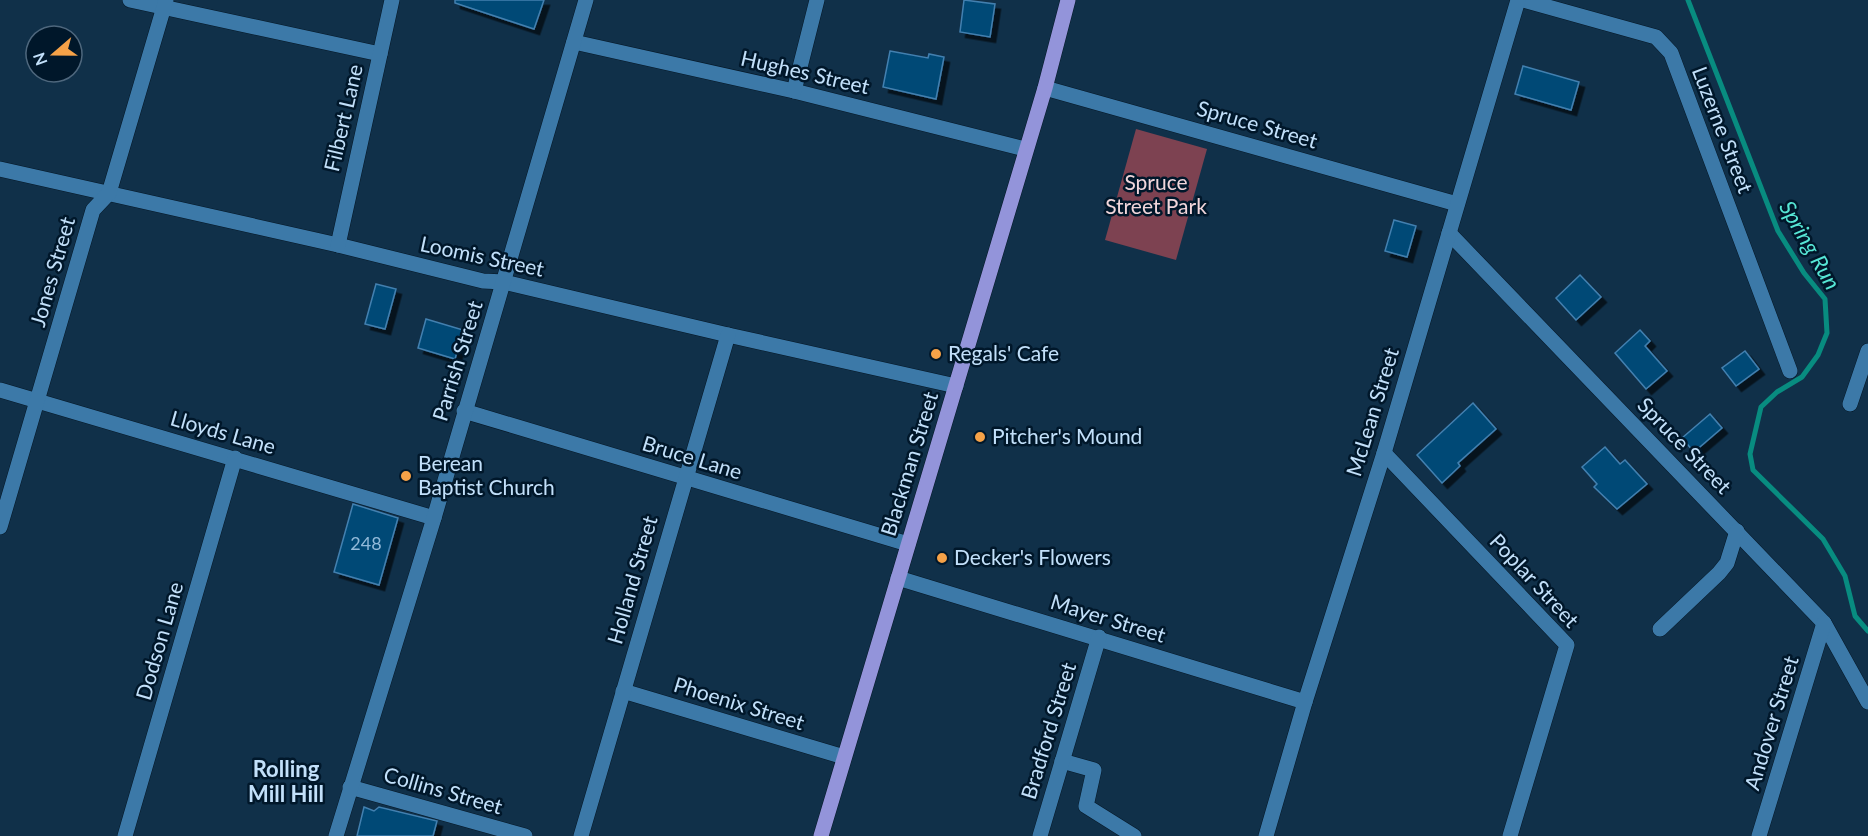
<svg xmlns="http://www.w3.org/2000/svg" width="1868" height="836" font-family="Lato,sans-serif">
  <defs>
    <filter id="shadow"><feDropShadow dx="5.5" dy="5.5" stdDeviation="0" flood-color="#0009"/></filter>
  </defs>
  <rect width="100%" height="100%" fill="#103049"/>
  <path fill="#7d4251" d="M 1136,129 L 1207,149 L 1176,260 L 1105,240 Z"/>
  <g fill="none" stroke-linecap="round" stroke-linejoin="round">
    <path stroke="#088c80" stroke-width="5" d="M 1688,0 L 1778,231 L 1804,273 L 1825,299 L 1827,333 L 1818,355 L 1802,377 L 1777,392 L 1761,407 L 1750,454 L 1753,470 L 1823,539 L 1845,576 L 1855,616 L 1868,631"/>
  </g>
  <g fill="#014a76" stroke="#4380b0" stroke-width="1.5" filter="url(#shadow)">
    <path d="M 455,0 L 544,0 L 534,29 L 455,3 Z"/>
    <path d="M 964,0 L 995,4 L 990,37 L 960,32 Z"/>
    <path d="M 890,51 L 928,58 L 929,54 L 944,57 L 936,99 L 883,87 Z"/>
    <path d="M 1523,66 L 1579,82 L 1571,110 L 1515,94 Z"/>
    <path d="M 1394,220 L 1416,226 L 1407,257 L 1385,251 Z"/>
    <path d="M 1580,275 L 1601,297 L 1576,320 L 1556,298 Z"/>
    <path d="M 376,284 L 396,289 L 385,329 L 365,324 Z"/>
    <path d="M 426,319 L 463,330 L 455,359 L 418,348 Z"/>
    <path d="M 1640,330 L 1650,341 L 1645,346 L 1667,371 L 1646,389 L 1615,353 Z"/>
    <path d="M 1745,351 L 1759,369 L 1736,386 L 1722,368 Z"/>
    <path d="M 1473,403 L 1496,429 L 1458,463 L 1460,466 L 1442,483 L 1417,455 Z"/>
    <path d="M 1710,414 L 1722,428 L 1694,452 L 1682,438 Z"/>
    <path d="M 1605,447 L 1620,464 L 1625,460 L 1647,484 L 1617,509 L 1594,487 L 1597,484 L 1582,467 Z"/>
    <path d="M 353,504 L 398,518 L 379,585 L 334,572 Z"/>
    <path d="M 364,807 L 374,811 L 379,807 L 437,821 L 433,836 L 357,836 Z"/>
  </g>
  <g fill="none" stroke-linecap="round" stroke-linejoin="round">
    <defs>
      <g id="minor">
        <path d="M 130,0 L 380,54"/>
        <path d="M 1523,0 L 1656,37 L 1671,53 L 1790,371"/>
        <path d="M 574,42 L 794,91 L 1025,149"/>
        <path d="M 1045,88 L 1457,204"/>
        <path d="M 794,91 L 817,0"/>
        <path d="M 0,169 L 338,245 L 483,281 L 504,282 L 728,335 L 956,386"/>
        <path d="M 1449,233 L 1824,623 L 1868,702"/>
        <path d="M 338,245 L 392,0"/>
        <path d="M 0,390 L 434,518"/>
        <path d="M 1850,404 L 1868,351"/>
        <path d="M 464,411 L 908,544"/>
        <path d="M 1384,453 L 1567,645 L 1510,836"/>
        <path d="M 0,527 L 93,210 L 109,193 L 166,0"/>
        <path d="M 898,578 L 1305,702"/>
        <path d="M 1660,629 L 1719,573 L 1727,563 L 1737,531"/>
        <path d="M 623,691 L 844,757"/>
        <path d="M 1062,761 L 1094,770 L 1086,806 L 1134,836"/>
        <path d="M 350,787 L 525,836"/>
        <path d="M 125,836 L 235,458"/>
        <path d="M 336,836 L 434,518 L 586,0"/>
        <path d="M 581,836 L 728,335"/>
        <path d="M 1040,836 L 1099,637"/>
        <path d="M 1266,836 L 1305,702 L 1384,453 L 1518,0"/>
        <path d="M 1759,836 L 1824,623"/>
      </g>
      <path id="major" d="M 821,836 L 1045,88 L 1068,0"/>
    </defs>
    <use href="#minor" stroke="#051726" stroke-width="16"/>
    <use href="#major" stroke="#051726" stroke-width="16"/>
    <use href="#minor" stroke="#3c79a8" stroke-width="15"/>
    <use href="#major" stroke="#9394da" stroke-width="15"/>
  </g>
  <g fill="#f6a248" stroke="#00172a" stroke-width="2">
    <circle cx="936" cy="354" r="6"/>
    <circle cx="980" cy="437" r="6"/>
    <circle cx="406" cy="476" r="6"/>
    <circle cx="942" cy="558" r="6"/>
  </g>
  <g text-anchor="middle" stroke-width="5" stroke-linejoin="round" paint-order="stroke">
    <g font-size="18" fill="#92bad9">
      <text x="366" y="550">248</text>
    </g>
    <g font-size="21" fill="#c2e0fa" stroke="#00172a">
      <text transform="translate(805 73) rotate(13)" y="7">Hughes Street</text>
      <text transform="translate(344 118) rotate(-77)" y="7">Filbert Lane</text>
      <text transform="translate(1257 125) rotate(16)" y="7">Spruce Street</text>
      <text transform="translate(1722 130) rotate(69)" y="7">Luzerne Street</text>
      <text transform="translate(482 257) rotate(12)" y="7">Loomis Street</text>
      <text transform="translate(53 272) rotate(-74)" y="7">Jones Street</text>
      <text transform="translate(458 361) rotate(-73)" y="7">Parrish Street</text>
      <text transform="translate(1373 412) rotate(-73)" y="7">McLean Street</text>
      <text transform="translate(223 433) rotate(16)" y="7">Lloyds Lane</text>
      <text transform="translate(1684 446) rotate(46)" y="7">Spruce Street</text>
      <text transform="translate(692 458) rotate(17)" y="7">Bruce Lane</text>
      <text transform="translate(910 464) rotate(-73)" y="7">Blackman Street</text>
      <text transform="translate(633 580) rotate(-74)" y="7">Holland Street</text>
      <text transform="translate(1534 581) rotate(47)" y="7">Poplar Street</text>
      <text transform="translate(1108 619) rotate(17)" y="7">Mayer Street</text>
      <text transform="translate(160 641) rotate(-74)" y="7">Dodson Lane</text>
      <text transform="translate(739 704) rotate(17)" y="7">Phoenix Street</text>
      <text transform="translate(1772 723) rotate(-73)" y="7">Andover Street</text>
      <text transform="translate(1049 731) rotate(-73)" y="7">Bradford Street</text>
      <text transform="translate(443 791) rotate(16)" y="7">Collins Street</text>
    </g>
    <g font-size="21" fill="#f1d6db" stroke="#00172a">
      <text x="1156" y="190">Spruce<tspan x="1156" dy="24">Street Park</tspan></text>
    </g>
    <g font-size="21" fill="#c2e0fa" stroke="#00172a" text-anchor="start">
      <text x="948" y="361">Regals' Cafe</text>
      <text x="992" y="444">Pitcher's Mound</text>
      <text x="418" y="471">Berean<tspan x="418" dy="24">Baptist Church</tspan></text>
      <text x="954" y="565">Decker's Flowers</text>
    </g>
    <g font-size="22" font-style="italic" fill="#56e6d5" stroke="#00172a">
      <text transform="translate(1810 245) rotate(60)" y="8">Spring Run</text>
    </g>
    <g font-size="22" font-weight="bold" fill="#c2e0fa" stroke="#00172a">
      <text x="286" y="777">Rolling<tspan x="286" dy="25">Mill Hill</tspan></text>
    </g>
  </g>
  <g transform="translate(54 54) rotate(250)"><circle r="28" fill="#00172a" stroke="#4e677d" stroke-width="1.5"/>
  <path d="M0-4.5L10 22L0 15L-10 22Z" fill="#f6a248"/>
  <text y="-9" font-size="16" font-weight="bold" text-anchor="middle" fill="#c2e0fa">N</text>
  </g>
</svg>
